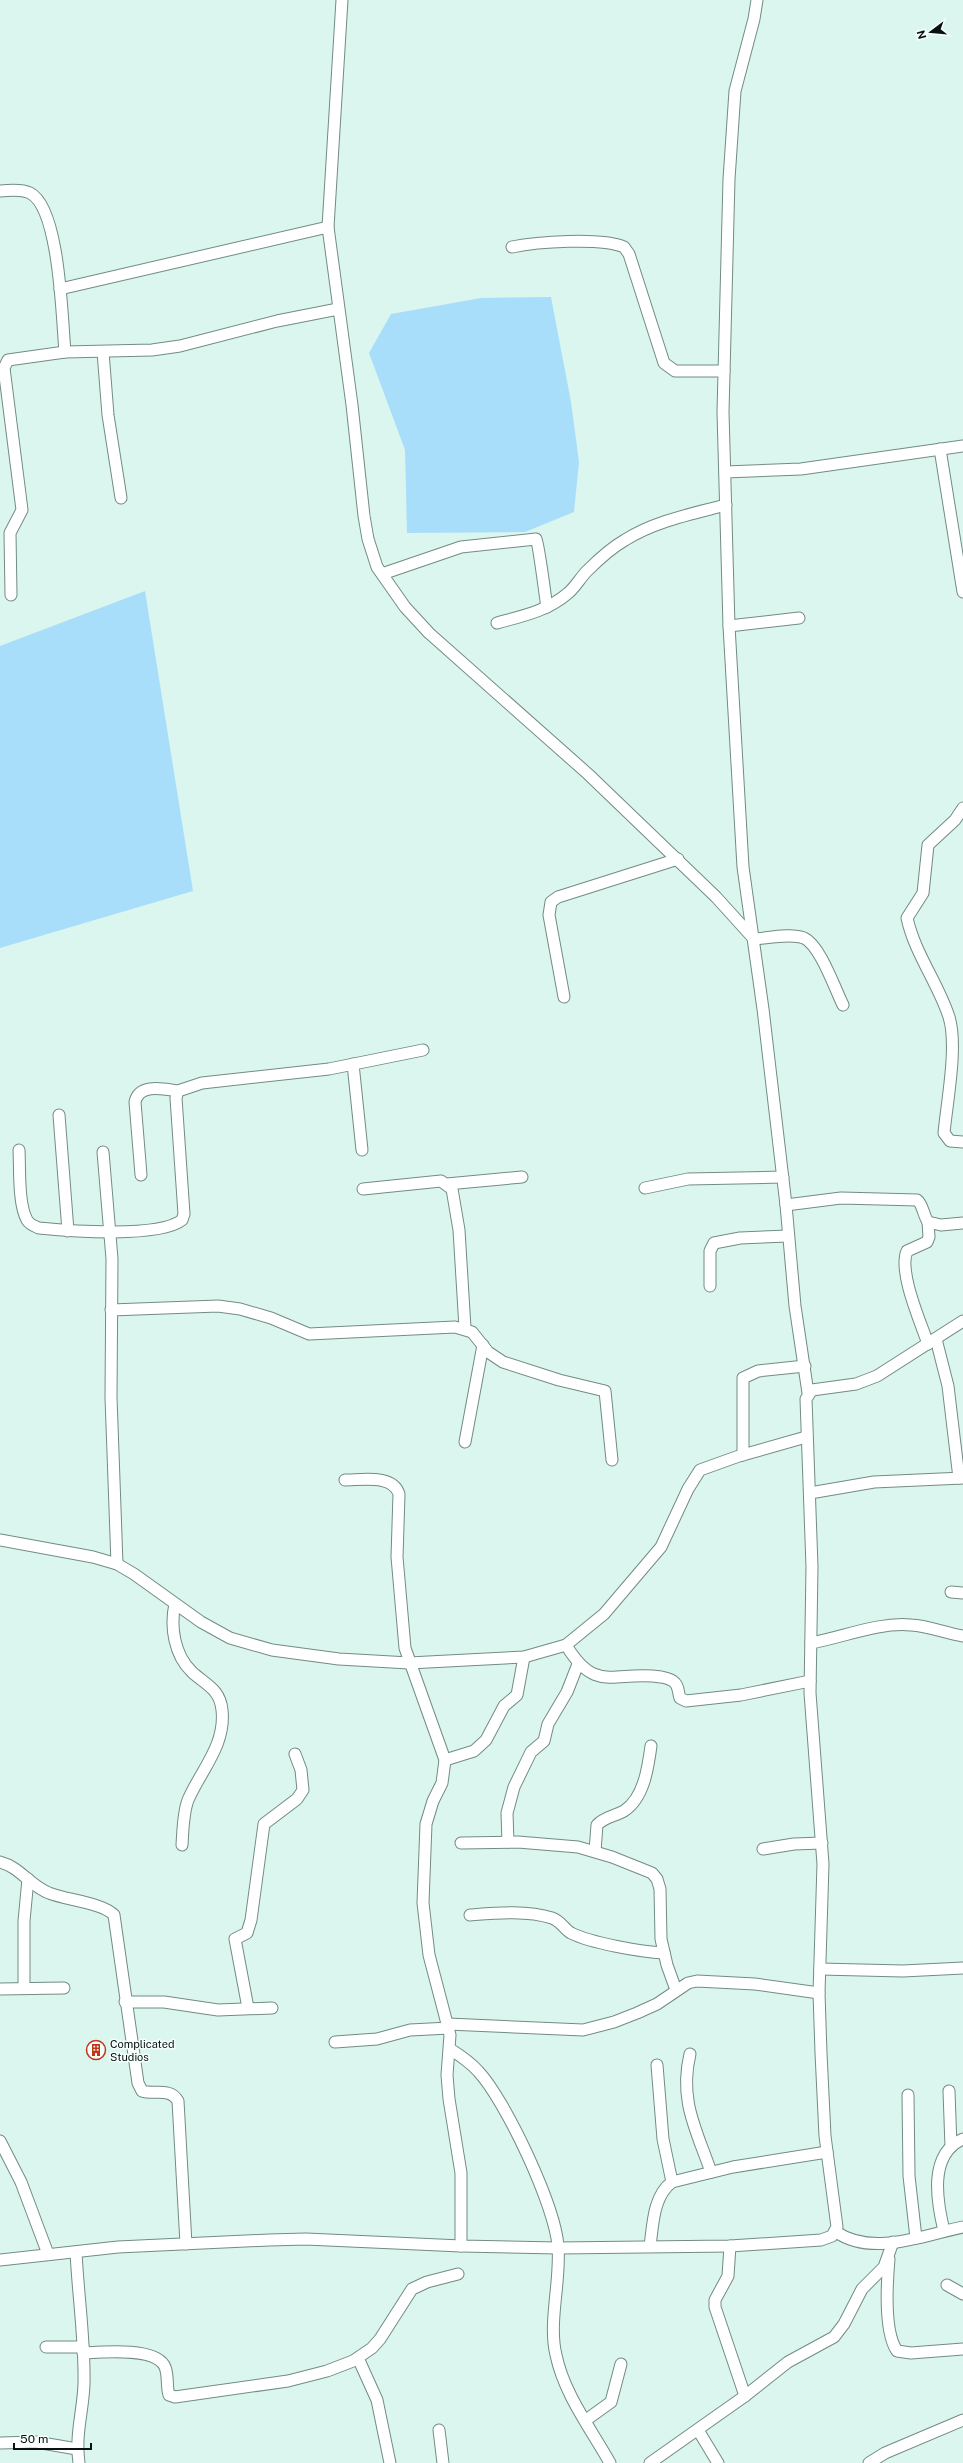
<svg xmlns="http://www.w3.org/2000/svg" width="963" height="2463" font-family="'Public Sans',sans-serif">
  <rect width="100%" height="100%" fill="#dbf6ee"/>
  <g fill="#a9defb">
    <path d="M 551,297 L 571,402 L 579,462 L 574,512 L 525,532 L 407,533 L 405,450 L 369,353 L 391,314 L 481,298 Z"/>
    <path d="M 145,591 L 193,891 L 0,948 L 0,646 Z"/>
  </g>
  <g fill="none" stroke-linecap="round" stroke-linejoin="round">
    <defs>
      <g id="minor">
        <path d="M 342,0 L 328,227 L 352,405 L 364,516 L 368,539 L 377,567 L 405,607 L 429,633 L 588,774 L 716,897 L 754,939 C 768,938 791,933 804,938 C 820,945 835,989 843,1005"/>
        <path d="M 757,0 L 754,19 L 735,91 L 729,179 L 723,412 L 729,626 L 743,867 L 763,1009 L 786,1205 L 795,1306 L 808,1393"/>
        <path d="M 0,191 C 9,190 22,189 30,193 C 60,208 62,321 65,352"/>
        <path d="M 512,247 C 536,242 601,237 624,247 L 629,254 L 664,363 L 675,371 L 724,371"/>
        <path d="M 60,289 L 328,227"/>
        <path d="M 103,352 L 108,415 L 121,498"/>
        <path d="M 940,449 L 963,592"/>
        <path d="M 725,472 L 801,469 L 963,446"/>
        <path d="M 382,574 L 461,547 L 536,539 C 539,544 545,596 547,607"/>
        <path d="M 11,595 L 10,533 L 22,510 L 4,368 L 8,360 L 65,352 L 152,350 L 180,346 L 277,321 L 338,309"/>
        <path d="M 497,623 C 522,616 547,611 567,594 C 575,588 580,578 587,571 C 598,560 611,548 625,540 C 655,521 692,514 726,505"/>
        <path d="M 729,626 L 799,618"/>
        <path d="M 963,808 L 955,820 L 928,845 L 923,893 L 907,918 C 915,954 938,983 949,1017 C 958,1046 947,1101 944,1133 L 950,1141 L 963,1142"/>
        <path d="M 564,997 L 549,915 L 551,902 L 558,897 L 678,859"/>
        <path d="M 353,1064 L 362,1150"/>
        <path d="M 59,1115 L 68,1231"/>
        <path d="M 19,1150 C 20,1168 18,1204 27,1220 C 30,1225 34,1226 39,1228 C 70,1231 159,1238 182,1220 L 184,1214 L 176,1098 L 178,1091 L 202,1083 L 329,1069 L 423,1050"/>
        <path d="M 103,1152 L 112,1259 L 111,1397 L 117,1564"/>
        <path d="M 141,1175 L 135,1102 C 139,1083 164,1089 178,1091"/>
        <path d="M 447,1184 L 522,1177"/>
        <path d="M 645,1188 L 688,1179 L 783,1177"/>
        <path d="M 363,1189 L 441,1181 L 452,1189 L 459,1230 L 465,1328"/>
        <path d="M 786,1205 L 841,1198 L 917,1200 C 923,1204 923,1215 928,1222 L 941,1225 L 963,1223"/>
        <path d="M 928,1222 L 929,1237 L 927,1242 L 907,1251 C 898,1272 921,1323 928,1344"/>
        <path d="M 710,1286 L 710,1251 L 714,1243 L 740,1238 L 788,1236"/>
        <path d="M 111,1310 L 218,1306 L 240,1309 L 271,1318 L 309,1334 L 455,1327 L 472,1332 L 488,1352 L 503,1362 L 559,1380 L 605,1391 L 612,1460"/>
        <path d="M 936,1339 L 948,1386 L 959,1478"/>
        <path d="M 465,1442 L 483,1345"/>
        <path d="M 743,1455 L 743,1378 L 758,1371 L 805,1366"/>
        <path d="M 345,1480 C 362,1480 393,1474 399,1494 L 397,1557 L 405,1648 L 445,1760 L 442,1783 L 433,1801 L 426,1824 L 423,1903 L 429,1955 L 450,2035 L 447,2075 L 449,2099 L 461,2173 L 461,2246"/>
        <path d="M 810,1493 L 874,1482 L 963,1478"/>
        <path d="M 0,1540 L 93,1557 L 117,1564 L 134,1574 L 201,1622 L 230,1638 L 272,1650 L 339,1659 L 409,1663 L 524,1657 L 566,1645 L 604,1614 L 661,1547 L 688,1489 L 700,1470 L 739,1456 L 806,1437"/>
        <path d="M 951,1592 L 963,1593"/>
        <path d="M 175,1604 C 170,1626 174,1655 192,1672 C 206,1685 220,1689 222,1710 C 226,1745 201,1770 188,1800 C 183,1813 183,1830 182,1845"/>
        <path d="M 811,1643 C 844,1637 878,1622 911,1625 C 929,1626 945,1633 963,1636"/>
        <path d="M 566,1645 C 596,1695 615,1670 661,1677 C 666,1678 672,1679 675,1683 C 679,1687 678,1693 680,1698 L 686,1701 L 741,1695 L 810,1681"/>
        <path d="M 445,1760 L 474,1751 L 486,1740 L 504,1706 L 517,1695 L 524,1657"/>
        <path d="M 508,1842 L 507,1813 L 514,1787 L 531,1752 L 544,1741 L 548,1724 L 567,1692 L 578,1664"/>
        <path d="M 461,1843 L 518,1842 L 578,1847 L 612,1857 L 652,1873 L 657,1879 L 660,1889 L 661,1939 L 667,1965 L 676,1990"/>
        <path d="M 763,1849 L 794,1844 L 822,1843"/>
        <path d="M 595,1851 L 597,1825 C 604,1817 615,1816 624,1811 C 644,1798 648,1768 651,1746"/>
        <path d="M 0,1862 C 20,1867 30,1886 49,1893 C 66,1900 103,1903 114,1915 L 138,2083 L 142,2091 C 154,2095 170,2087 178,2101 L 186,2244"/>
        <path d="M 470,1915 C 496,1913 526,1910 552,1918 C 561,1921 564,1929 571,1933 C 591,1943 641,1952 664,1953"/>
        <path d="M 820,1969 L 903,1971 L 963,1968"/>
        <path d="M 24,1987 L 24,1921 L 28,1879"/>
        <path d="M 0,1989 L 64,1988"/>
        <path d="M 125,2002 L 164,2002 L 218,2010 L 272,2008"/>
        <path d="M 248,2008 L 235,1939 L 247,1933 L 251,1920 L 264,1824 L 297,1799 L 303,1790 L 301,1770 L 295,1754"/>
        <path d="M 448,2024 L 583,2030 L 614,2022 L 637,2013 L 657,2004 L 688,1983 L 697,1981 L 755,1984 L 819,1993"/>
        <path d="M 335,2042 L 377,2039 L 410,2030 L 449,2028"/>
        <path d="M 450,2049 C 461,2056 470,2062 478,2071 C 506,2101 555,2206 558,2246 C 561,2281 548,2322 556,2355 C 564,2394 591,2429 610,2463"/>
        <path d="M 690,2054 C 679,2100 696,2129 711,2172"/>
        <path d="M 657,2065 L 663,2139 L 672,2182"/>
        <path d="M 949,2091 L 951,2147"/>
        <path d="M 908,2095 L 909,2176 L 916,2238"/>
        <path d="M 0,2141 L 21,2182 L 48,2254"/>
        <path d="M 944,2231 C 937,2202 928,2154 963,2139"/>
        <path d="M 836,2232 C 873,2257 924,2235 963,2227"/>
        <path d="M 650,2246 C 653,2225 653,2196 672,2182 L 733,2167 L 827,2152"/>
        <path d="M 730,2246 L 728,2276 L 715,2300 L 715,2307 L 745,2396"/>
        <path d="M 76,2252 C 78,2295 85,2340 84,2384 C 83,2412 75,2433 79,2463"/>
        <path d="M 889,2259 C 887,2282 884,2332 897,2351 L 911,2353 L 963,2349"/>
        <path d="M 0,2260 L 118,2247 L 269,2240 L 306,2239 L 461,2246 L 558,2248 L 730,2246 L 821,2240 L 832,2236 L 837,2227 L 825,2136 L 821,2053 L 819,1993 L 823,1864 L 810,1693 L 812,1567 L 806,1399 L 812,1390 L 856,1384 L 877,1376 L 963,1321"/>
        <path d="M 947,2285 L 963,2294"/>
        <path d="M 46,2347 L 83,2347"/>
        <path d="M 83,2353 C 102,2352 153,2347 164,2365 C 169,2373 166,2386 169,2395 L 175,2397 L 288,2381 L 327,2371 L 353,2361 L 372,2348 L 380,2339 L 412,2289 L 427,2282 L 458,2274"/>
        <path d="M 358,2358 L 377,2400 L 390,2463"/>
        <path d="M 586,2420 L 611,2402 L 621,2364"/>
        <path d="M 439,2430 L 443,2463"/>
        <path d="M 698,2430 L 718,2463"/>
        <path d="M 0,2443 L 36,2442 L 77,2449"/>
        <path d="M 650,2463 L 745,2396 L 788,2362 L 834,2337 L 844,2324 L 862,2289 L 884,2267 L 893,2242"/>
        <path d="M 869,2463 L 885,2453 L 963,2420"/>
      </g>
    </defs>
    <use href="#minor" stroke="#738b84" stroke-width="13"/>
    <use href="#minor" stroke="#fff" stroke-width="11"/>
  </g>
  <defs>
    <symbol id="building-ring" viewBox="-11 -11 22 22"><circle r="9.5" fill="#f4fffc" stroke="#c1361a" stroke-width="1.5"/><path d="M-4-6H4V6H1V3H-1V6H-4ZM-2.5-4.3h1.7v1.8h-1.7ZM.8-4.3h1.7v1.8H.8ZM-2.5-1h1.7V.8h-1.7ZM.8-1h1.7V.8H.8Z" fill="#c1361a"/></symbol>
  </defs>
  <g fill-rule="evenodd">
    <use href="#building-ring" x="85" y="2039" width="22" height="22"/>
  </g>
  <g text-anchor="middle" stroke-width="3" stroke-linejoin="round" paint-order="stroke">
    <g font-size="11" fill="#08110f" stroke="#f4fffc" text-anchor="start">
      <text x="110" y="2048">Complicated<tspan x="110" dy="13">Studios</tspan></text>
    </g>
  </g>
  <g transform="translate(931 32) rotate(254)" stroke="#f4fffc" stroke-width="3" paint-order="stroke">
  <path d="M0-3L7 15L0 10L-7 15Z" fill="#08110f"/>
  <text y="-6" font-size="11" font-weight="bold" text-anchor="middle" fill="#08110f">N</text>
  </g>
  <path d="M14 2443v6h77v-6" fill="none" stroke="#08110f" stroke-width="2"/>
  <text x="20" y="2443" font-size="12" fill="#08110f" stroke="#f4fffc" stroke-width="3" paint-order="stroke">50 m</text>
</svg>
